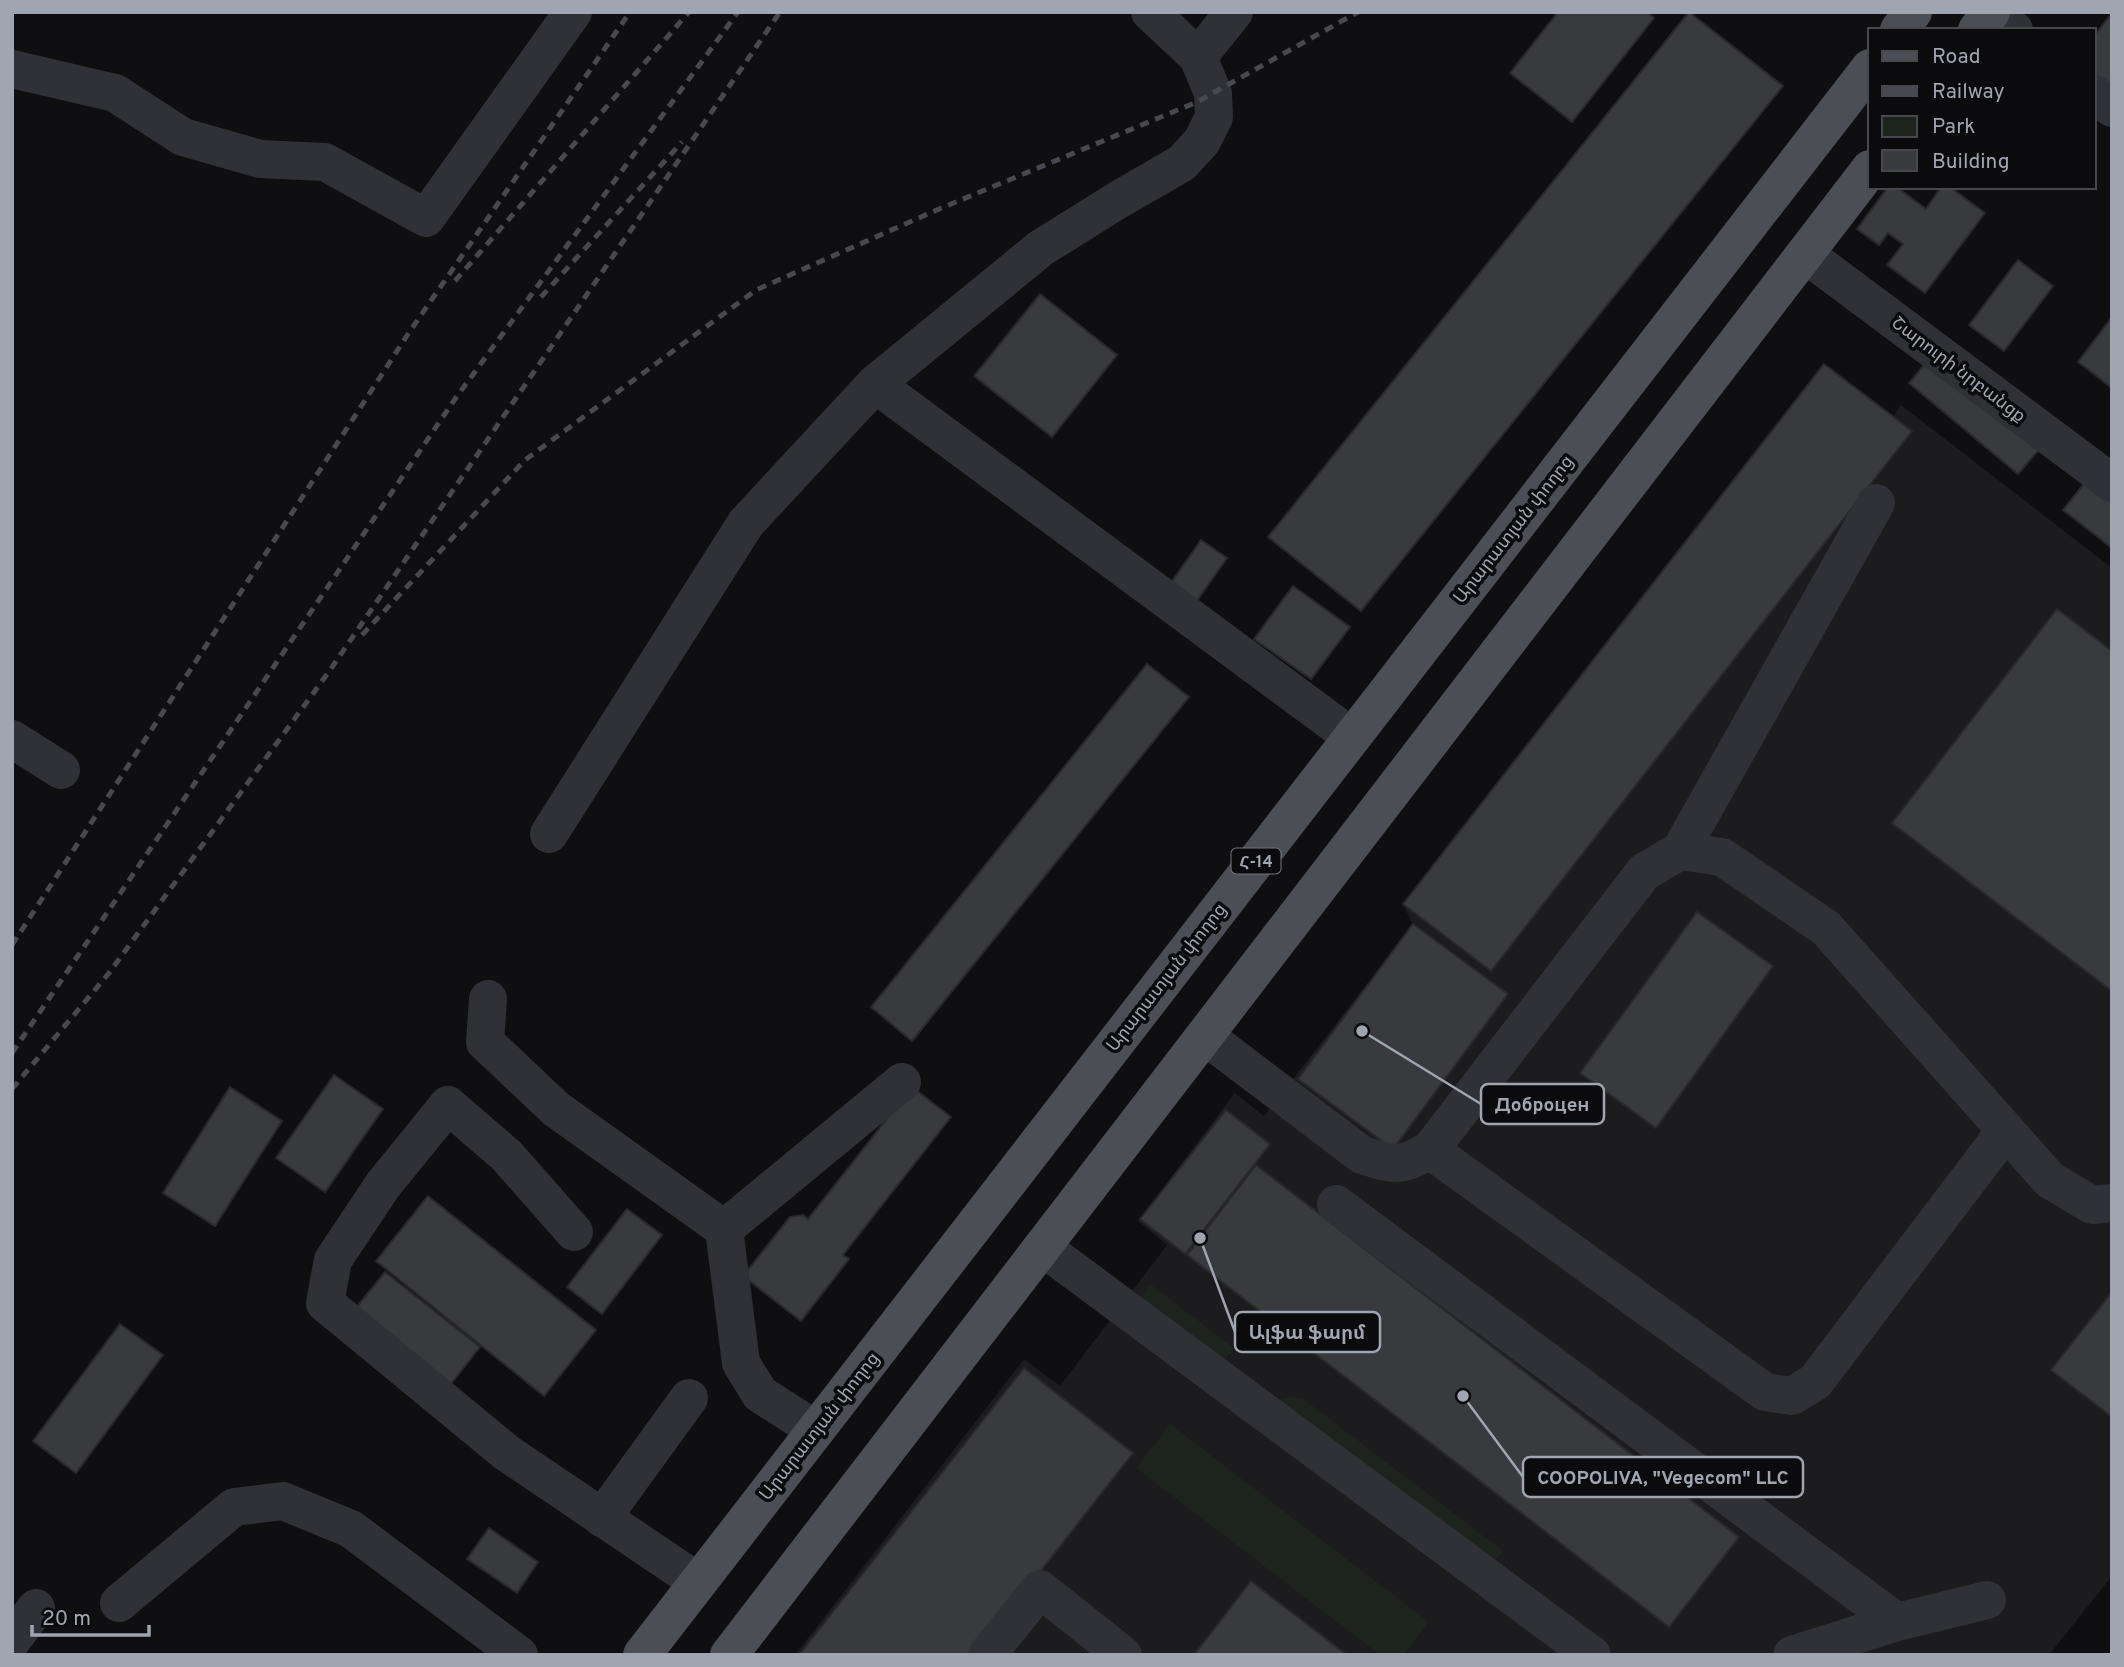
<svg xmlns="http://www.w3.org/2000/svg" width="2124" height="1667" font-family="Overpass,'Noto Sans Armenian',sans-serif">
  <rect width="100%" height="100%" fill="#0f0f11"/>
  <path fill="#1c1b1e" d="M 1824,364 L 1893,417 L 1901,405 L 2112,568 L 2112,1576 L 2049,1655 L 795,1655 L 1024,1359 L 1060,1386 L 1167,1245 L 1138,1221 L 1235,1093 L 1264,1116 L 1413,925 L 1403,904 Z"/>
  <g fill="#1c241d">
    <path d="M 1150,1284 L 1234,1348 L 1205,1386 L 1122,1321 Z"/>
    <path d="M 1291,1397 L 1302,1398 L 1310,1404 L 1503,1551 L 1472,1590 L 1273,1406 L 1281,1399 Z"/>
    <path d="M 1170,1424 L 1429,1622 L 1404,1655 L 1380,1655 L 1136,1468 Z"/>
  </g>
  <g fill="#393a3e" stroke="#29292d" stroke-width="2">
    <path d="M 1558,12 L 1647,12 L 1654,18 L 1572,122 L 1510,73 Z"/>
    <path d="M 1689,12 L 1783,86 L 1361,611 L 1268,537 Z"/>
    <path d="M 2112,13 L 2112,96 L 2094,83 L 2094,36 Z"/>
    <path d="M 1888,187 L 1897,187 L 1926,209 L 1941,187 L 1950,187 L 1985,213 L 1925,293 L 1887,265 L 1903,244 L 1888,233 L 1879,245 L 1857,229 Z"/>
    <path d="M 2018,260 L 2053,286 L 2004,351 L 1969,325 Z"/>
    <path d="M 1040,294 L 1117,355 L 1052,437 L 974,376 Z"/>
    <path d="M 2112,317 L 2112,388 L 2078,362 Z"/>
    <path d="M 1933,354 L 2042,446 L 2018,474 L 1909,383 Z"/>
    <path d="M 1824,364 L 1912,431 L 1491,971 L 1403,904 Z"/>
    <path d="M 2088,479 L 2112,498 L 2112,548 L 2063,510 Z"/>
    <path d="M 1201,540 L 1227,558 L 1194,605 L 1168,587 Z"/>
    <path d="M 1293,586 L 1350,627 L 1311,679 L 1254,639 Z"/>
    <path d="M 2057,609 L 2112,651 L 2112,991 L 1892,823 Z"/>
    <path d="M 1147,664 L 1189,697 L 912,1041 L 871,1007 Z"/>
    <path d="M 1697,912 L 1773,966 L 1656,1128 L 1580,1073 Z"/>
    <path d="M 1413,924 L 1508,994 L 1393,1149 L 1298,1079 Z"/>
    <path d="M 334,1075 L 383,1109 L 325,1192 L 276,1158 Z"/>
    <path d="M 230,1087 L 282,1121 L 215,1226 L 163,1193 Z"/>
    <path d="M 912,1087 L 951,1117 L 843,1255 L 849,1259 L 801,1321 L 743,1276 L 790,1217 L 803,1215 L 808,1219 Z"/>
    <path d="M 1226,1110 L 1270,1144 L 1185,1254 L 1140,1219 Z"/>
    <path d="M 1256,1165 L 1739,1537 L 1669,1627 L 1187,1255 Z"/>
    <path d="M 428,1196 L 596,1330 L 544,1396 L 376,1261 Z"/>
    <path d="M 627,1209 L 662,1235 L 602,1314 L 567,1287 Z"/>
    <path d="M 385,1272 L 480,1347 L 450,1385 L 355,1309 Z"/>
    <path d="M 2112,1292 L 2112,1417 L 2051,1370 Z"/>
    <path d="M 120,1324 L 163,1355 L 76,1473 L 33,1441 Z"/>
    <path d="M 1024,1368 L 1133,1453 L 975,1655 L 799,1655 Z"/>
    <path d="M 489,1528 L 538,1562 L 517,1593 L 467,1559 Z"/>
    <path d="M 1251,1581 L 1347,1655 L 1194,1655 Z"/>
  </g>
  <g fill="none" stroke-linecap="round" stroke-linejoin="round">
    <g stroke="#303136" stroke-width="38">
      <path d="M 1993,12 L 2014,30"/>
      <path d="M 1198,57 L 1234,12"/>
      <path d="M 12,69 L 115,93 L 183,137 L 260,159 L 325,162 L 426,218 L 573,12"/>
      <path d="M 2094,94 L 2112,108"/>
      <path d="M 1805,254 L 2112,483"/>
      <path d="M 875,384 L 1352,737"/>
      <path d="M 12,739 L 61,770"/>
      <path d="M 549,834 L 746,523 L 875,384 L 1041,248 L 1118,200 L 1182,163 L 1202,141 L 1214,117 L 1213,93 L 1198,57 L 1150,12"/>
      <path d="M 1680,851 L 1876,503"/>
      <path d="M 488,999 L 485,1042 L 556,1109 L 724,1229 L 741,1363 L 760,1394 L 816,1430"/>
      <path d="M 1205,1036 L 1362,1155 C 1395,1165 1399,1168 1430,1150 L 1644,872 L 1680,851 L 1722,857 L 1826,928 L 2050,1180 L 2092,1205 L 2112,1203"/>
      <path d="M 1430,1150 L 1765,1392 L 1792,1396 L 1815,1382 L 2006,1130"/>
      <path d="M 1336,1204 L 1897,1622"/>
      <path d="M 724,1229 L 902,1082"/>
      <path d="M 574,1232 L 507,1156 L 448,1105 L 383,1185 L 333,1260 L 325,1303 L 507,1453 L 698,1582"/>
      <path d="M 1042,1247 L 1592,1655"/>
      <path d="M 602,1518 L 689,1398"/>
      <path d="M 119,1603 L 234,1507 L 283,1501 L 351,1529 L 519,1655"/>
      <path d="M 12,1640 L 36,1608"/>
      <path d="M 987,1655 L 1040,1589 L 1123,1655"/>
      <path d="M 1792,1655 L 1897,1622 L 1987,1600"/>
    </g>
    <g stroke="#4c4e55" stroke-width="38">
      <path d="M 1899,30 L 1913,12"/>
      <path d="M 1977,30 L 1991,12"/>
      <path d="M 642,1655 L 1870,68"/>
      <path d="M 729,1655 L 1870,169"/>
    </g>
    <g stroke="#47494f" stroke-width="5" stroke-dasharray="9 7" stroke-linecap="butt">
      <path d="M 455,281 L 689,12"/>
      <path d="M 541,297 L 682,142"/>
      <path d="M 362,635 L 525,460 L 756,290 L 939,209 L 1197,102 L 1358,12"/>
      <path d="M 12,945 L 408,334 L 630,12"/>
      <path d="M 12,1053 L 455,399 L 738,12"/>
      <path d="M 12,1089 L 109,973 L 328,673 L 780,12"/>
    </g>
  </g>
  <g text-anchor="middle" stroke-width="7" stroke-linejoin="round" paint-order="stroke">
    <rect fill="#0b0a0c" stroke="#737680" stroke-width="2" x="1231.5" y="848.5" width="49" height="25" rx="5"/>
    <g font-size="16" font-weight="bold" fill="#a0a5b2">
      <text x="1256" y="867">Հ-14</text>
    </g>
    <g font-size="18" fill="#a0a5b2" stroke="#0b0a0c">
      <text transform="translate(1959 369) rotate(37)" y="6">Շարուրի նրբանցք</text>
      <text transform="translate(1513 529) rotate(-52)" y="6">Արարատյան փողոց</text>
      <text transform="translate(1166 977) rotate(-52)" y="6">Արարատյան փողոց</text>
      <text transform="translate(819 1426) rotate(-52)" y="6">Արարատյան փողոց</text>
    </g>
  </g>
  <path fill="none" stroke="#a0a5b2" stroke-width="2.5" d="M1362 1031L1481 1104M1200 1238L1235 1332M1463 1396L1523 1477"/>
  <g fill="#a0a5b2" stroke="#0b0a0c" stroke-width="2.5">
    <circle cx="1362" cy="1031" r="7"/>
    <circle cx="1200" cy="1238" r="7"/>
    <circle cx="1463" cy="1396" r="7"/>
  </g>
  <g fill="#0b0a0c" stroke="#a0a5b2" stroke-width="2.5">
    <rect x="1481" y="1084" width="123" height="40" rx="7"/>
    <rect x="1235" y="1312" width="145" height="40" rx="7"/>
    <rect x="1523" y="1457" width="280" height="40" rx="7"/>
  </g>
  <g font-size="19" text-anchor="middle" font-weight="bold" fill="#a0a5b2">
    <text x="1542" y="1111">Доброцен</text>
    <text x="1307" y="1339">Ալֆա ֆարմ</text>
    <text x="1663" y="1484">COOPOLIVA, "Vegecom" LLC</text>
  </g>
  <rect width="2124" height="1667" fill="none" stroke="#a0a5b2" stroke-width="28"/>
  <rect x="1868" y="28" width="228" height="161" fill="#0b0a0c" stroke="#47484e" stroke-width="2"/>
  <rect x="1882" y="51" width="35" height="10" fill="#4c4e55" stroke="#47484e" stroke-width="2"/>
  <text x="1932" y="63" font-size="21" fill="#a0a5b2">Road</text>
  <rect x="1882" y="86" width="35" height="10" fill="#47494f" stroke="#47484e" stroke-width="2"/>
  <text x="1932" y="98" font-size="21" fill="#a0a5b2">Railway</text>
  <rect x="1882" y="116" width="35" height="21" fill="#1c241d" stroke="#47484e" stroke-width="2"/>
  <text x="1932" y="133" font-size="21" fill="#a0a5b2">Park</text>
  <rect x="1882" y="150" width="35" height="21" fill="#393a3e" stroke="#47484e" stroke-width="2"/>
  <text x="1932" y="168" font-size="21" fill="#a0a5b2">Building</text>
  <path d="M32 1625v10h117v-10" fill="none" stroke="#a0a5b2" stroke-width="3.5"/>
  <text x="42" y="1625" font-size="21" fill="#a0a5b2" stroke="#0b0a0c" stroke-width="5" paint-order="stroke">20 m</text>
</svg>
